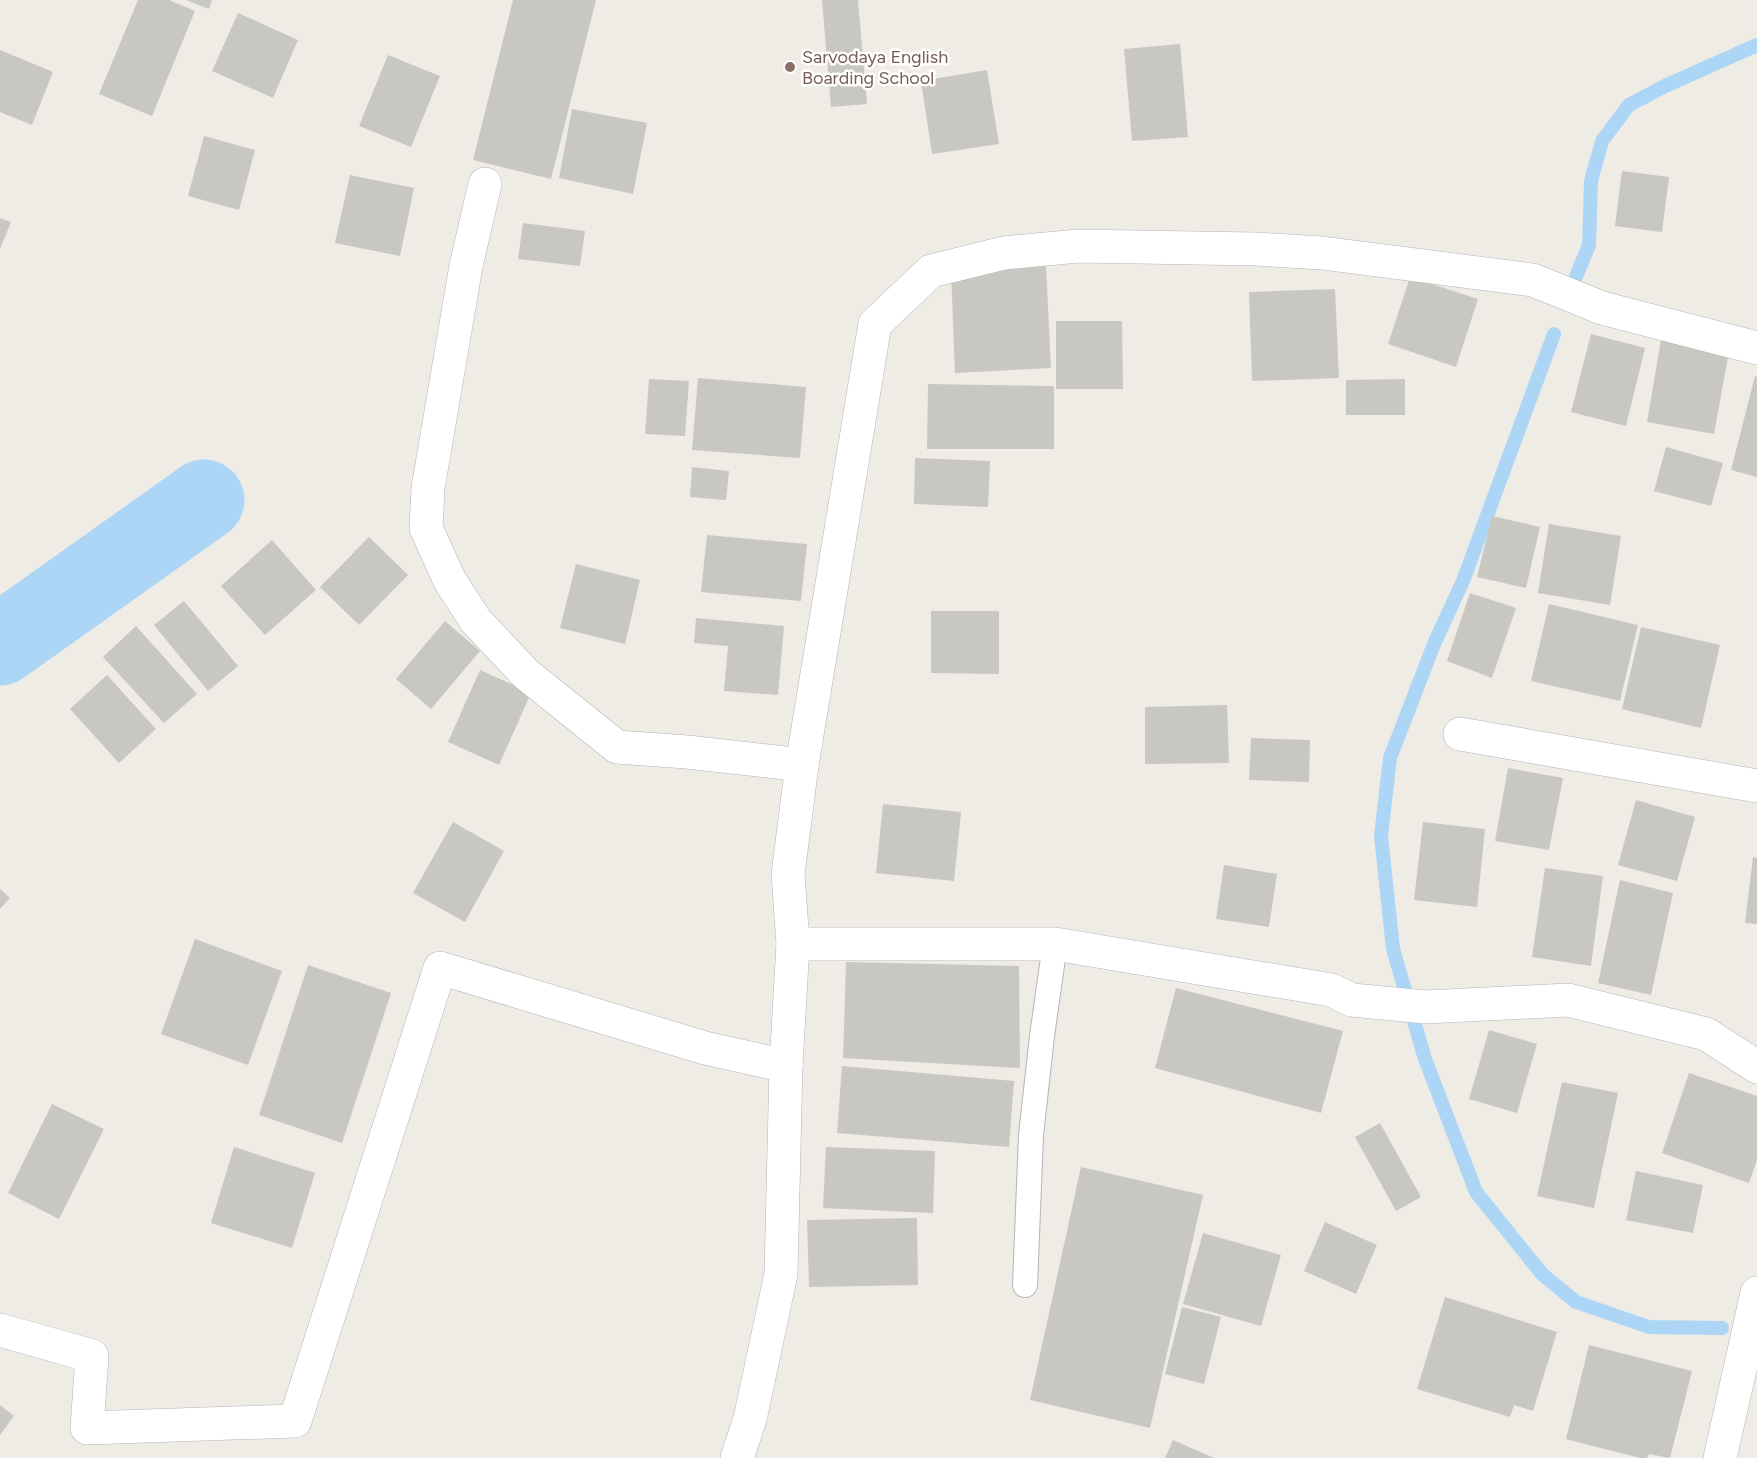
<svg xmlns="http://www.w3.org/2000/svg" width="1757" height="1458" font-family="Figtree,sans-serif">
  <rect width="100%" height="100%" fill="#eeece5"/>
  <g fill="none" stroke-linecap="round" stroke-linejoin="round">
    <g stroke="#add6f6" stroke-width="14">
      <path d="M 1573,284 L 1589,245 L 1591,181 L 1602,141 L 1629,105 L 1665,86 L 1757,45"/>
      <path d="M 1554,334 L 1463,581 L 1434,644 L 1390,758 L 1381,836 L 1393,949 L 1425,1059 L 1476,1192 L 1542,1274 L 1576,1302 L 1649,1327 L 1722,1328"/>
    </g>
    <path stroke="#add6f6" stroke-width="81" d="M 0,645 L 204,500"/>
  </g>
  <g fill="#c9c7c2">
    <path d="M 138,0 L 169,0 L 195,11 L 152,116 L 99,94 Z"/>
    <path d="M 186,0 L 212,0 L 209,9 Z"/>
    <path d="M 513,0 L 596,0 L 551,179 L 473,160 Z"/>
    <path d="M 822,0 L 858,0 L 867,104 L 831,107 Z"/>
    <path d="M 238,13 L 298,40 L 273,98 L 212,71 Z"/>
    <path d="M 1180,44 L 1188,137 L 1132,141 L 1124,49 Z"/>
    <path d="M 0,50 L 53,72 L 32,125 L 0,112 Z"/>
    <path d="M 388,55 L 440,76 L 411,147 L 359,126 Z"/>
    <path d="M 987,70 L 999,144 L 932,154 L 921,81 Z"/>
    <path d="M 572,109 L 647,123 L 633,194 L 559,178 Z"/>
    <path d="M 204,136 L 255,150 L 239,210 L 188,196 Z"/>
    <path d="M 1622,171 L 1669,177 L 1662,232 L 1615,226 Z"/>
    <path d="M 350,175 L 414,188 L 400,256 L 335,243 Z"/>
    <path d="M 0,218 L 11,222 L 0,249 Z"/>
    <path d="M 523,223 L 585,231 L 580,266 L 518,259 Z"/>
    <path d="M 1046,266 L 1051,368 L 955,373 L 951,271 Z"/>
    <path d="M 1410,277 L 1478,299 L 1456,367 L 1388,344 Z"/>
    <path d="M 1335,289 L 1339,378 L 1252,381 L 1249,292 Z"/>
    <path d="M 1056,321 L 1122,321 L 1123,389 L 1056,389 Z"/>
    <path d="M 1591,334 L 1645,348 L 1626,426 L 1571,412 Z"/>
    <path d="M 1662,334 L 1730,346 L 1714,434 L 1647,422 Z"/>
    <path d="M 1755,376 L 1757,377 L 1757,477 L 1731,470 Z"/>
    <path d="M 698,378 L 806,387 L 800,458 L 692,450 Z"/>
    <path d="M 649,379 L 689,381 L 685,436 L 645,434 Z"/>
    <path d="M 1405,379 L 1405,415 L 1346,415 L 1346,380 Z"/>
    <path d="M 928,384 L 1054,386 L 1054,449 L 927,449 Z"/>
    <path d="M 1666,447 L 1723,463 L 1711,506 L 1654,491 Z"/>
    <path d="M 915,458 L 990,461 L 988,507 L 914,504 Z"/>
    <path d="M 692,467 L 729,471 L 726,500 L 690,497 Z"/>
    <path d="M 1492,516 L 1540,527 L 1526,588 L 1477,577 Z"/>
    <path d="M 1549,524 L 1621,536 L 1610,605 L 1538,593 Z"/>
    <path d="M 707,535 L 807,544 L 801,601 L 701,592 Z"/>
    <path d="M 369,537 L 408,575 L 359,625 L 320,587 Z"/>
    <path d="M 272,540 L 316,590 L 265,635 L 221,586 Z"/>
    <path d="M 576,564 L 640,580 L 625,644 L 560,628 Z"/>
    <path d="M 1470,593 L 1516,608 L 1492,678 L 1447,661 Z"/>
    <path d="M 184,601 L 238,666 L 208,691 L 154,625 Z"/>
    <path d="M 1549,604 L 1638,625 L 1620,701 L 1531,681 Z"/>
    <path d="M 931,611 L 999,611 L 999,674 L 931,673 Z"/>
    <path d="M 696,618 L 784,626 L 778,695 L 724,691 L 728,646 L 694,643 Z"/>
    <path d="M 445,621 L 480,651 L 431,709 L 396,679 Z"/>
    <path d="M 136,626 L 197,694 L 164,723 L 103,657 Z"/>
    <path d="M 1641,627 L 1720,645 L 1701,728 L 1622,709 Z"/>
    <path d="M 480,670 L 531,693 L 499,765 L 448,742 Z"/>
    <path d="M 107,675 L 156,729 L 119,763 L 70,709 Z"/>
    <path d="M 1227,705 L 1229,763 L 1145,764 L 1145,707 Z"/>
    <path d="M 1251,738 L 1310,740 L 1309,782 L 1249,780 Z"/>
    <path d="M 1508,768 L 1563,778 L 1549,850 L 1495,841 Z"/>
    <path d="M 1636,800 L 1695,817 L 1677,881 L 1618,865 Z"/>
    <path d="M 883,804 L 961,812 L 954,881 L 876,873 Z"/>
    <path d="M 453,822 L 504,851 L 465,922 L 413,893 Z"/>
    <path d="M 1423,822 L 1485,829 L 1477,907 L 1414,900 Z"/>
    <path d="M 1753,857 L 1757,858 L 1757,924 L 1745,923 Z"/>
    <path d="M 1224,865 L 1277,874 L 1269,927 L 1216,919 Z"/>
    <path d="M 1545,868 L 1603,876 L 1591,966 L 1532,957 Z"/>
    <path d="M 1620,880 L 1673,893 L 1651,995 L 1598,983 Z"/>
    <path d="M 0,889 L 10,898 L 0,909 Z"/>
    <path d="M 195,939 L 282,971 L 248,1065 L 161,1034 Z"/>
    <path d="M 846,962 L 1019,966 L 1020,1068 L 843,1058 Z"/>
    <path d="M 308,965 L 391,993 L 342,1143 L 259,1115 Z"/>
    <path d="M 1176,988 L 1343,1031 L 1321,1113 L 1155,1068 Z"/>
    <path d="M 1489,1030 L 1537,1044 L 1517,1113 L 1469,1099 Z"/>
    <path d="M 842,1066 L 1014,1081 L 1009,1147 L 837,1133 Z"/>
    <path d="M 1689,1073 L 1757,1096 L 1757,1160 L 1749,1183 L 1662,1153 Z"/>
    <path d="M 1562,1082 L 1618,1093 L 1594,1208 L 1537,1196 Z"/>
    <path d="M 52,1104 L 104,1129 L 59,1219 L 8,1193 Z"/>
    <path d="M 1380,1123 L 1421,1197 L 1396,1211 L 1355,1137 Z"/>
    <path d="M 234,1147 L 315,1173 L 292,1248 L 211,1223 Z"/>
    <path d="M 826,1147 L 935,1151 L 933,1213 L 823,1208 Z"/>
    <path d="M 1081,1167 L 1203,1195 L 1150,1428 L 1030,1400 Z"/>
    <path d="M 1636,1171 L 1703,1185 L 1693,1233 L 1626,1220 Z"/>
    <path d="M 917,1218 L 918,1285 L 809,1287 L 807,1220 Z"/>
    <path d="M 1325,1222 L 1377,1245 L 1356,1294 L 1304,1271 Z"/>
    <path d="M 1203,1233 L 1281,1255 L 1261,1326 L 1183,1304 Z"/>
    <path d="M 1445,1297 L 1557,1332 L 1533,1411 L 1514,1405 L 1510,1417 L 1417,1389 Z"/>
    <path d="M 1182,1307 L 1221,1317 L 1204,1384 L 1165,1374 Z"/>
    <path d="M 1589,1345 L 1692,1371 L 1670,1458 L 1649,1454 L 1647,1458 L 1640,1458 L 1566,1439 Z"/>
    <path d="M 0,1405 L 14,1416 L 0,1435 Z"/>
    <path d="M 1173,1440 L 1214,1458 L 1165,1458 Z"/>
  </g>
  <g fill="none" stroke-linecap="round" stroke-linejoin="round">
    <defs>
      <path id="service" d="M 1025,1285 L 1031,1135 L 1042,1036 L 1055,944"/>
      <g id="minor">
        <path d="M 485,184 L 466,266 L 428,488 L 426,528 L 450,581 L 476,621 L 526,674 L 617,747 L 687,752 L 802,765"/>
        <path d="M 1460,734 L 1757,786"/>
        <path d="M 793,944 L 1055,944 L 1331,990 L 1352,1000 L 1425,1007 L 1568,1000 L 1706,1034 L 1757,1067"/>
        <path d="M 0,1330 L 92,1356 L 87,1428 L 295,1421 L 440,968 L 705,1048 L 786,1066"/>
        <path d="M 737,1458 L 750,1419 L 781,1274 L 786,1066 L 793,944 L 788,874 L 802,765 L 875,324 L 931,271 L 1004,253 L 1078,246 L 1256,249 L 1322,253 L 1533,280 L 1602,308 L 1757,348"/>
        <path d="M 1720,1458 L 1757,1293"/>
      </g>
    </defs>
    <use href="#service" stroke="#b2b5b9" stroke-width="26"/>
    <use href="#minor" stroke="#b2b5b9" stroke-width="34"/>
    <use href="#service" stroke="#fff" stroke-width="24"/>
    <use href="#minor" stroke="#fff" stroke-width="33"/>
  </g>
  <circle fill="#8d6e63" stroke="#fff" stroke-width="2" cx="790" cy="67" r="6"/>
  <g text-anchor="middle" stroke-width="5" stroke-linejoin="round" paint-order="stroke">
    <g font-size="18" fill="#785e54" stroke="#fff" text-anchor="start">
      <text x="802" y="63">Sarvodaya English<tspan x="802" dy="21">Boarding School</tspan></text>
    </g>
  </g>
</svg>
